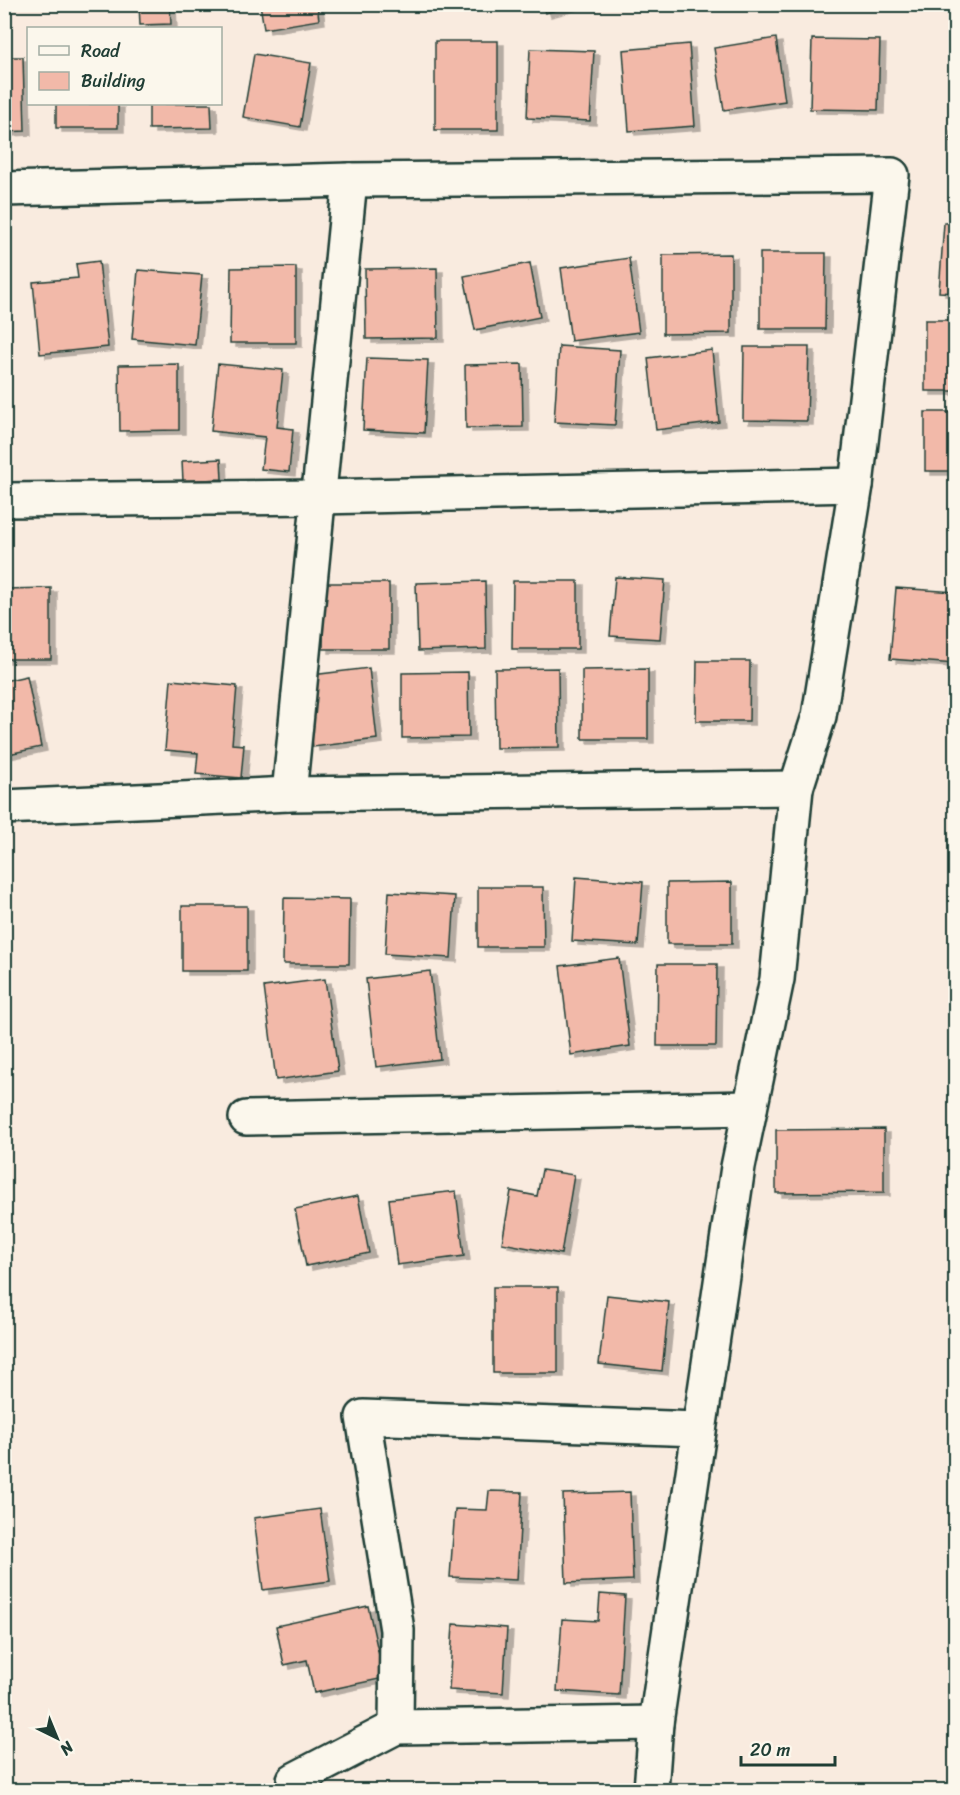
<svg xmlns="http://www.w3.org/2000/svg" width="960" height="1795" font-family="Sriracha,sans-serif">
  <defs>
    <filter id="shadow"><feDropShadow dx="6" dy="4" stdDeviation="0" flood-color="#0004"/></filter>
  </defs>
  <rect width="100%" height="100%" fill="#f9ebdf"/>
  <filter id="ink" filterUnits="userSpaceOnUse"><feTurbulence type="fractalNoise" baseFrequency=".0167" numOctaves="2"/><feDisplacementMap in="SourceGraphic" scale="12" xChannelSelector="R" yChannelSelector="G"/><feConvolveMatrix kernelMatrix="1 2 1 2 8 2 1 2 1" color-interpolation-filters="sRGB"/></filter>
  <g filter="url(#ink)">
    <g fill="#f2b9a9" stroke="#1f3d34" stroke-width="1.5" filter="url(#shadow)">
      <path d="M 139,4 L 170,4 L 171,24 L 140,25 Z"/>
      <path d="M 260,4 L 317,4 L 319,20 L 264,29 Z"/>
      <path d="M 542,4 L 579,4 L 545,13 Z"/>
      <path d="M 776,38 L 785,101 L 724,110 L 714,48 Z"/>
      <path d="M 812,39 L 880,40 L 878,110 L 810,109 Z"/>
      <rect x="435" y="41" width="63" height="89"/>
      <path d="M 689,44 L 695,126 L 629,131 L 623,50 Z"/>
      <path d="M 530,49 L 594,51 L 590,121 L 527,118 Z"/>
      <path d="M 254,54 L 311,63 L 300,127 L 243,117 Z"/>
      <path d="M 4,57 L 23,57 L 25,131 L 4,132 Z"/>
      <rect x="56" y="104" width="62" height="24"/>
      <path d="M 149,104 L 211,104 L 212,128 L 149,129 Z"/>
      <path d="M 951,131 L 956,131 L 956,201 L 950,201 Z"/>
      <path d="M 944,223 L 956,223 L 956,293 L 939,292 Z"/>
      <path d="M 760,253 L 826,253 L 825,329 L 760,329 Z"/>
      <path d="M 731,254 L 731,333 L 663,334 L 663,255 Z"/>
      <path d="M 629,258 L 639,332 L 571,341 L 561,268 Z"/>
      <path d="M 99,261 L 108,347 L 40,354 L 33,282 L 78,278 L 76,264 Z"/>
      <path d="M 530,263 L 540,317 L 475,330 L 464,276 Z"/>
      <path d="M 296,267 L 296,343 L 230,343 L 231,268 Z"/>
      <path d="M 437,268 L 438,338 L 366,339 L 365,269 Z"/>
      <path d="M 138,270 L 202,275 L 195,345 L 132,339 Z"/>
      <rect x="925" y="320" width="31" height="71"/>
      <path d="M 559,346 L 620,350 L 615,425 L 554,422 Z"/>
      <path d="M 744,347 L 809,347 L 807,421 L 743,420 Z"/>
      <path d="M 712,350 L 719,422 L 656,430 L 648,358 Z"/>
      <path d="M 367,358 L 428,360 L 424,433 L 363,430 Z"/>
      <path d="M 179,364 L 179,430 L 120,431 L 119,365 Z"/>
      <path d="M 218,364 L 283,370 L 277,427 L 293,429 L 289,472 L 261,469 L 265,437 L 211,431 Z"/>
      <path d="M 522,364 L 523,427 L 466,428 L 465,365 Z"/>
      <rect x="925" y="412" width="31" height="59"/>
      <path d="M 221,459 L 222,479 L 183,481 L 182,461 Z"/>
      <path d="M 615,577 L 665,580 L 660,639 L 610,636 Z"/>
      <path d="M 485,581 L 486,649 L 418,651 L 416,583 Z"/>
      <path d="M 513,581 L 578,581 L 578,649 L 512,649 Z"/>
      <path d="M 324,583 L 389,583 L 389,649 L 323,649 Z"/>
      <path d="M 51,588 L 51,659 L 4,659 L 4,589 Z"/>
      <path d="M 896,588 L 956,592 L 956,664 L 890,659 Z"/>
      <path d="M 697,661 L 750,661 L 749,721 L 696,721 Z"/>
      <path d="M 369,668 L 377,739 L 313,747 L 304,676 Z"/>
      <path d="M 558,668 L 559,747 L 496,748 L 495,669 Z"/>
      <path d="M 648,669 L 648,739 L 582,739 L 582,670 Z"/>
      <path d="M 468,672 L 469,737 L 402,738 L 402,673 Z"/>
      <path d="M 27,676 L 41,747 L 4,755 L 4,681 Z"/>
      <path d="M 171,680 L 237,686 L 232,744 L 244,745 L 241,778 L 196,774 L 198,753 L 165,750 Z"/>
      <path d="M 576,877 L 643,882 L 638,945 L 572,941 Z"/>
      <path d="M 732,882 L 732,944 L 667,944 L 667,883 Z"/>
      <path d="M 478,887 L 543,887 L 544,947 L 478,947 Z"/>
      <path d="M 389,892 L 455,896 L 451,958 L 385,954 Z"/>
      <path d="M 284,898 L 350,899 L 349,964 L 283,964 Z"/>
      <rect x="182" y="906" width="65" height="65"/>
      <path d="M 619,958 L 630,1046 L 571,1055 L 560,966 Z"/>
      <path d="M 658,964 L 717,964 L 716,1046 L 657,1046 Z"/>
      <path d="M 430,971 L 440,1059 L 376,1067 L 366,979 Z"/>
      <path d="M 325,979 L 338,1071 L 276,1080 L 264,987 Z"/>
      <path d="M 884,1129 L 884,1192 L 776,1193 L 776,1130 Z"/>
      <path d="M 542,1170 L 574,1175 L 561,1254 L 502,1243 L 511,1191 L 537,1196 Z"/>
      <path d="M 456,1191 L 464,1256 L 397,1265 L 389,1199 Z"/>
      <path d="M 358,1196 L 369,1253 L 306,1266 L 295,1209 Z"/>
      <rect x="493" y="1287" width="65" height="86"/>
      <path d="M 607,1295 L 669,1302 L 662,1371 L 599,1364 Z"/>
      <path d="M 489,1491 L 522,1492 L 517,1580 L 450,1577 L 455,1509 L 487,1510 Z"/>
      <path d="M 630,1492 L 633,1580 L 566,1583 L 563,1494 Z"/>
      <path d="M 320,1509 L 330,1581 L 263,1590 L 254,1518 Z"/>
      <path d="M 600,1594 L 625,1596 L 619,1695 L 557,1691 L 562,1619 L 598,1621 Z"/>
      <path d="M 368,1606 L 384,1678 L 314,1693 L 307,1660 L 284,1665 L 276,1626 Z"/>
      <path d="M 453,1624 L 507,1628 L 503,1693 L 449,1690 Z"/>
    </g>
    <g fill="none" stroke-linecap="round" stroke-linejoin="round">
      <defs>
        <g id="street">
          <path d="M 4,189 L 350,180 L 892,175 L 856,485 L 819,716 L 796,788 L 777,979 L 738,1167 L 656,1723 L 651,1790"/>
          <path d="M 4,500 L 320,497 L 856,485"/>
          <path d="M 289,794 L 350,180"/>
          <path d="M 4,807 L 289,794 L 796,788"/>
          <path d="M 246,1118 L 750,1108"/>
          <path d="M 396,1727 L 656,1723"/>
          <path d="M 294,1790 L 294,1780 L 396,1727 L 397,1630 L 363,1417 L 698,1429"/>
        </g>
      </defs>
      <use href="#street" stroke="#1f3d34" stroke-width="38"/>
      <use href="#street" stroke="#fbf7ec" stroke-width="33"/>
    </g>
  </g>
  <rect width="960" height="1795" fill="none" stroke="#fbf7ec" stroke-width="24"/>
  <rect x="12" y="12" width="936" height="1771" fill="none" stroke="#1f3d34" stroke-width="2" filter="url(#ink)"/>
  <rect x="27" y="27" width="195" height="78" fill="#fbf7ec" stroke="#a3ada2" stroke-width="1.5"/>
  <rect x="39" y="46" width="30" height="9" fill="#fbf7ec" stroke="#a3ada2" stroke-width="1.5"/>
  <text x="81" y="57" font-size="18" fill="#1f3d34">Road</text>
  <rect x="39" y="72" width="30" height="18" fill="#f2b9a9" stroke="#a3ada2" stroke-width="1.5"/>
  <text x="81" y="87" font-size="18" fill="#1f3d34">Building</text>
  <g transform="translate(57 1738) rotate(137)" stroke="#fbf7ec" stroke-width="4.5" paint-order="stroke">
  <path d="M0-4.5L10 22L0 15L-10 22Z" fill="#1f3d34"/>
  <text y="-9" font-size="16" font-weight="bold" text-anchor="middle" fill="#1f3d34">N</text>
  </g>
  <path d="M741 1756v9h94v-9" fill="none" stroke="#1f3d34" stroke-width="3"/>
  <text x="750" y="1756" font-size="18" fill="#1f3d34" stroke="#fbf7ec" stroke-width="4.5" paint-order="stroke">20 m</text>
</svg>
